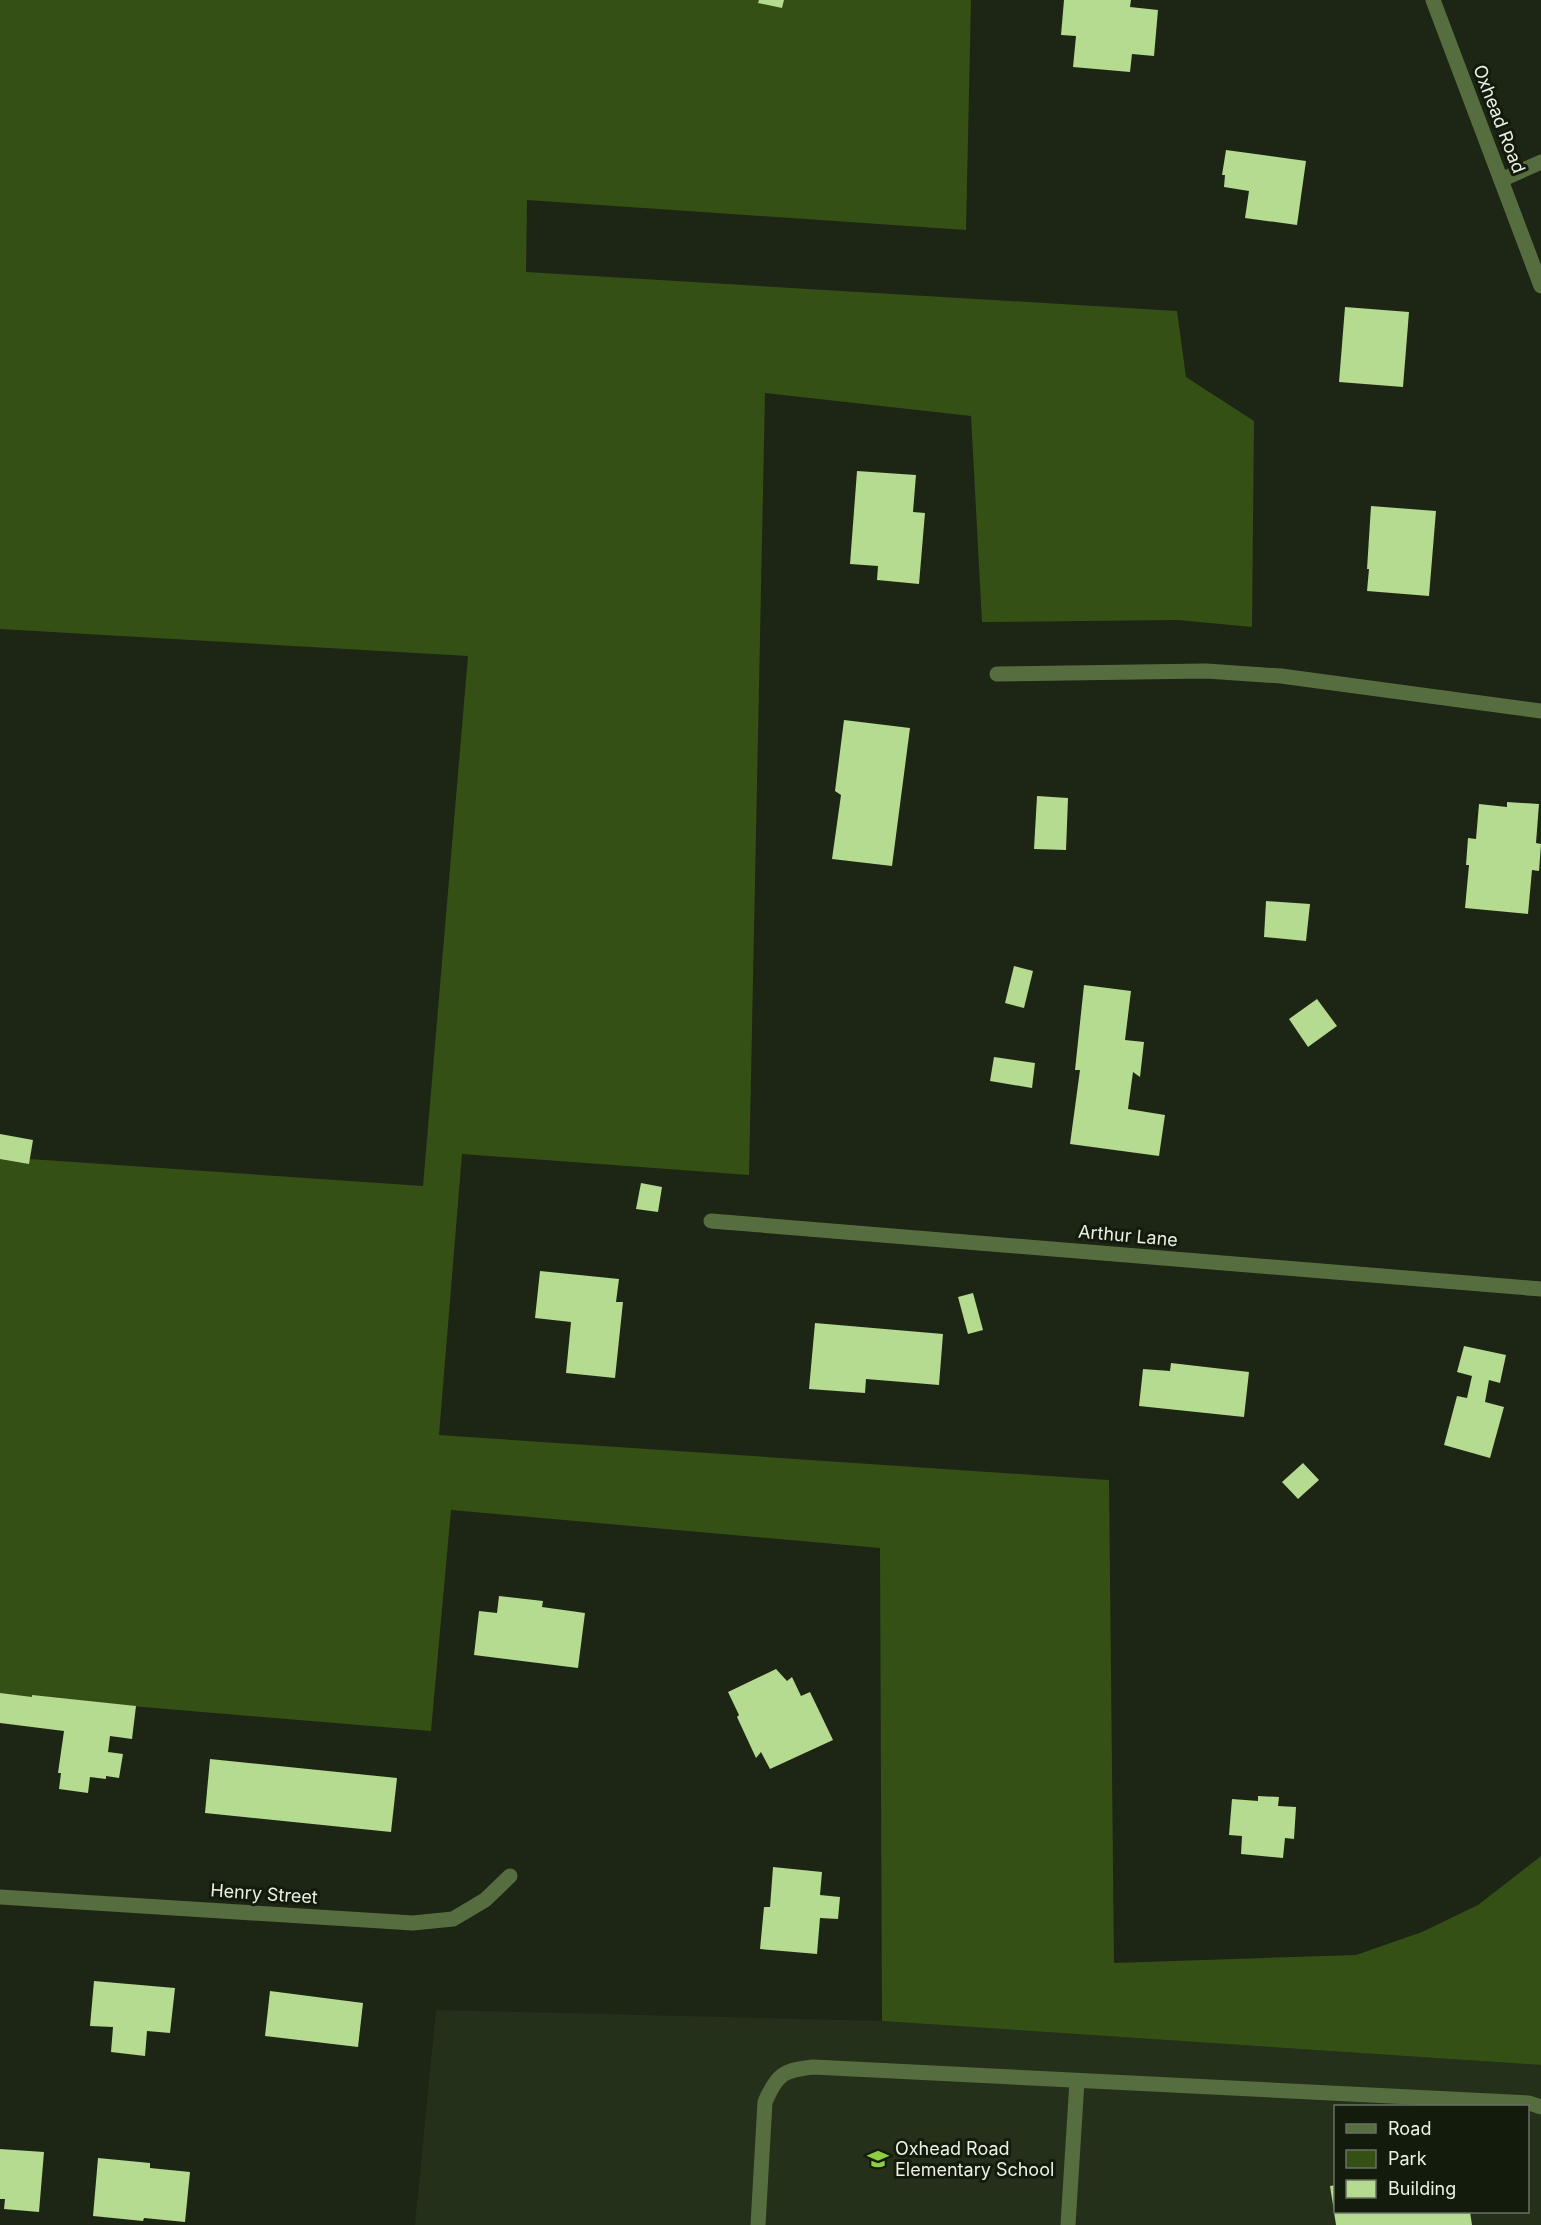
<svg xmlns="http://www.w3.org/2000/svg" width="1541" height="2225" font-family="Inter,sans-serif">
  <rect width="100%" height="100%" fill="#1d2515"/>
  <path fill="#25301a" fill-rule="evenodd" d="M 436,2010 L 882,2021 L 1541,2065 L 1541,2225 L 415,2225 ZM 1336,2106 L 1528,2106 L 1528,2212 L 1336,2212 Z"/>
  <path fill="#355015" d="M 0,0 L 971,0 L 966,230 L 527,200 L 526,272 L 1177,311 L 1186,377 L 1254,421 L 1252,627 L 1178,620 L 982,622 L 971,416 L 765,393 L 749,1175 L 462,1154 L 439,1435 L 1109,1480 L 1114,1963 L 1356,1955 L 1422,1932 L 1478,1905 L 1541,1856 L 1541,2065 L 882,2021 L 880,1548 L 451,1510 L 431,1731 L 0,1695 L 0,1157 L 423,1186 L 468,656 L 0,629 Z"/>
  <g fill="#b4db8f">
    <path d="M 759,0 L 784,0 L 782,8 L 758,3 Z"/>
    <path d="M 1064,0 L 1131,0 L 1130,7 L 1158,10 L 1154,56 L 1132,54 L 1130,72 L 1073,67 L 1076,36 L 1061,35 Z"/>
    <path d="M 1226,150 L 1306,161 L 1297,225 L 1245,218 L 1249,191 L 1224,187 L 1225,175 L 1222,175 Z"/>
    <path d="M 1345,307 L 1409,312 L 1403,387 L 1339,382 Z"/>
    <path d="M 857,471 L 916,475 L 913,512 L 925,513 L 919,584 L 877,580 L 878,566 L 850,564 Z"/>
    <path d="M 1371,506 L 1436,511 L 1429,596 L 1367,591 L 1369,569 L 1367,569 Z"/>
    <path d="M 844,720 L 910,728 L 892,866 L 832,859 L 841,795 L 835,791 Z"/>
    <path d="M 1037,796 L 1068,798 L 1066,850 L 1034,849 Z"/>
    <path d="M 1507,802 L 1539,804 L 1536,843 L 1541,844 L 1539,871 L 1532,870 L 1528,914 L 1465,908 L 1469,865 L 1466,865 L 1468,838 L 1476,839 L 1479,804 L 1507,807 Z"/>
    <path d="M 1266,901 L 1310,904 L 1306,941 L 1264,937 Z"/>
    <path d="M 1014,966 L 1033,971 L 1024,1008 L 1005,1003 Z"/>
    <path d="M 1084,985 L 1131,991 L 1125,1040 L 1144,1042 L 1140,1077 L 1133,1072 L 1128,1109 L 1165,1115 L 1159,1156 L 1070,1144 L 1080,1070 L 1075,1070 Z"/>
    <path d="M 1317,999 L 1337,1026 L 1308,1047 L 1289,1019 Z"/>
    <path d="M 994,1057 L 1035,1063 L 1032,1088 L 990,1081 Z"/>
    <path d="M 0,1134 L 33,1140 L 29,1164 L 0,1159 Z"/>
    <path d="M 641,1183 L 662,1187 L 658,1212 L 636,1209 Z"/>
    <path d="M 540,1271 L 619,1279 L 616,1302 L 623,1302 L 615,1378 L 566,1373 L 571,1322 L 535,1318 Z"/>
    <path d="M 973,1293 L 983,1330 L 968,1334 L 958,1297 Z"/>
    <path d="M 815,1323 L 943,1334 L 939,1385 L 866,1379 L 865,1393 L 809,1389 Z"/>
    <path d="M 1464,1346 L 1506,1355 L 1500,1383 L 1489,1380 L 1485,1402 L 1504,1407 L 1490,1458 L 1444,1445 L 1457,1396 L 1467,1398 L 1472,1376 L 1457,1372 Z"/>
    <path d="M 1171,1363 L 1249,1372 L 1244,1417 L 1139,1406 L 1143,1369 L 1170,1371 Z"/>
    <path d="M 1303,1463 L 1319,1480 L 1298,1499 L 1282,1482 Z"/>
    <path d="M 499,1596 L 543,1601 L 542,1607 L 585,1613 L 578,1668 L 474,1655 L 479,1611 L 497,1613 Z"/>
    <path d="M 776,1669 L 787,1681 L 792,1677 L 801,1696 L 810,1692 L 833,1740 L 770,1769 L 761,1752 L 756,1758 L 737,1717 L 739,1715 L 728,1692 Z"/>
    <path d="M 0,1693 L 32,1697 L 32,1695 L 136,1706 L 132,1739 L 110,1736 L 108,1752 L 123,1754 L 119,1778 L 106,1776 L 106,1779 L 90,1777 L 88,1793 L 59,1789 L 61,1773 L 58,1773 L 64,1731 L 0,1723 Z"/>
    <path d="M 210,1759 L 397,1778 L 391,1832 L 205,1813 Z"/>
    <path d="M 1258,1796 L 1279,1797 L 1278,1806 L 1296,1807 L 1294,1839 L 1285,1838 L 1283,1858 L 1241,1854 L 1242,1836 L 1229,1835 L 1232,1799 L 1258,1801 Z"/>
    <path d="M 773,1867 L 822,1872 L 820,1895 L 840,1897 L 838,1919 L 820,1918 L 817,1954 L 760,1949 L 764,1907 L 770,1907 Z"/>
    <path d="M 94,1981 L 175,1988 L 170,2033 L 147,2031 L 145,2056 L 111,2052 L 113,2027 L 90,2026 Z"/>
    <path d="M 270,1991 L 363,2003 L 358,2047 L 265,2036 Z"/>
    <path d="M 0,2149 L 44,2152 L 39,2212 L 4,2209 L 5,2199 L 0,2199 Z"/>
    <path d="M 98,2158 L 150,2163 L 150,2168 L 190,2172 L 185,2222 L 144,2218 L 143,2221 L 93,2216 Z"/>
    <path d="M 1336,2185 L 1336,2211 L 1334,2211 L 1330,2186 Z"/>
    <path d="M 1334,2212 L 1470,2212 L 1472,2225 L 1336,2225 Z"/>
  </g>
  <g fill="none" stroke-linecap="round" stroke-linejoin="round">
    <g stroke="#566e3f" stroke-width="15">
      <path d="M 1501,180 L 1541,162"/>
      <path d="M 758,2225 L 765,2102 C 777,2074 784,2070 813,2067 L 1529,2103 L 1541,2107"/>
      <path d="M 1068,2225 L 1077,2081"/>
    </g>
    <g stroke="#566e3f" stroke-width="15">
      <path d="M 1433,0 L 1541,286"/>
      <path d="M 997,674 L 1206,671 L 1281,676 L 1541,711"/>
      <path d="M 711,1221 L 1541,1289"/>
      <path d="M 0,1897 L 413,1923 L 453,1919 L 485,1900 L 510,1876"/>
    </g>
  </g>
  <defs>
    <symbol id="school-bare" viewBox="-9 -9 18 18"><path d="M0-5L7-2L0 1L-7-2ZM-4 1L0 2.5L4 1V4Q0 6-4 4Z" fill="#8fcd42" stroke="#131b0c" stroke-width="2.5" paint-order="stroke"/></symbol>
  </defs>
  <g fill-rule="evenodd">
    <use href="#school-bare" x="863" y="2144" width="30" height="30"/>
  </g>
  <g text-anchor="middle" stroke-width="6" stroke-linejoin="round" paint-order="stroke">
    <g font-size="18" fill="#ebf1e6" stroke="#131b0c">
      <text transform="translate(1499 119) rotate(69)" y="6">Oxhead Road</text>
      <text transform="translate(1128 1236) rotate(5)" y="6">Arthur Lane</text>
      <text transform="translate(264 1894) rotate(4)" y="6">Henry Street</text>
    </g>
    <g font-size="18" fill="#ebf1e6" stroke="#131b0c" text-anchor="start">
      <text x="895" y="2155">Oxhead Road<tspan x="895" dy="21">Elementary School</tspan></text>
    </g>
  </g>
  <rect x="1334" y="2105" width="195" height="108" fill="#131b0c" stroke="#697163" stroke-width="1.5"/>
  <rect x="1346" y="2124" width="30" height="9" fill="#566e3f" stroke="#697163" stroke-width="1.5"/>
  <text x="1388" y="2135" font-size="18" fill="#ebf1e6">Road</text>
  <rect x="1346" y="2150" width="30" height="18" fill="#355015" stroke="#697163" stroke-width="1.5"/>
  <text x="1388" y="2165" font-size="18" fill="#ebf1e6">Park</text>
  <rect x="1346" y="2180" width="30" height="18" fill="#b4db8f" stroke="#697163" stroke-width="1.5"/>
  <text x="1388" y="2195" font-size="18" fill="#ebf1e6">Building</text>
</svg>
